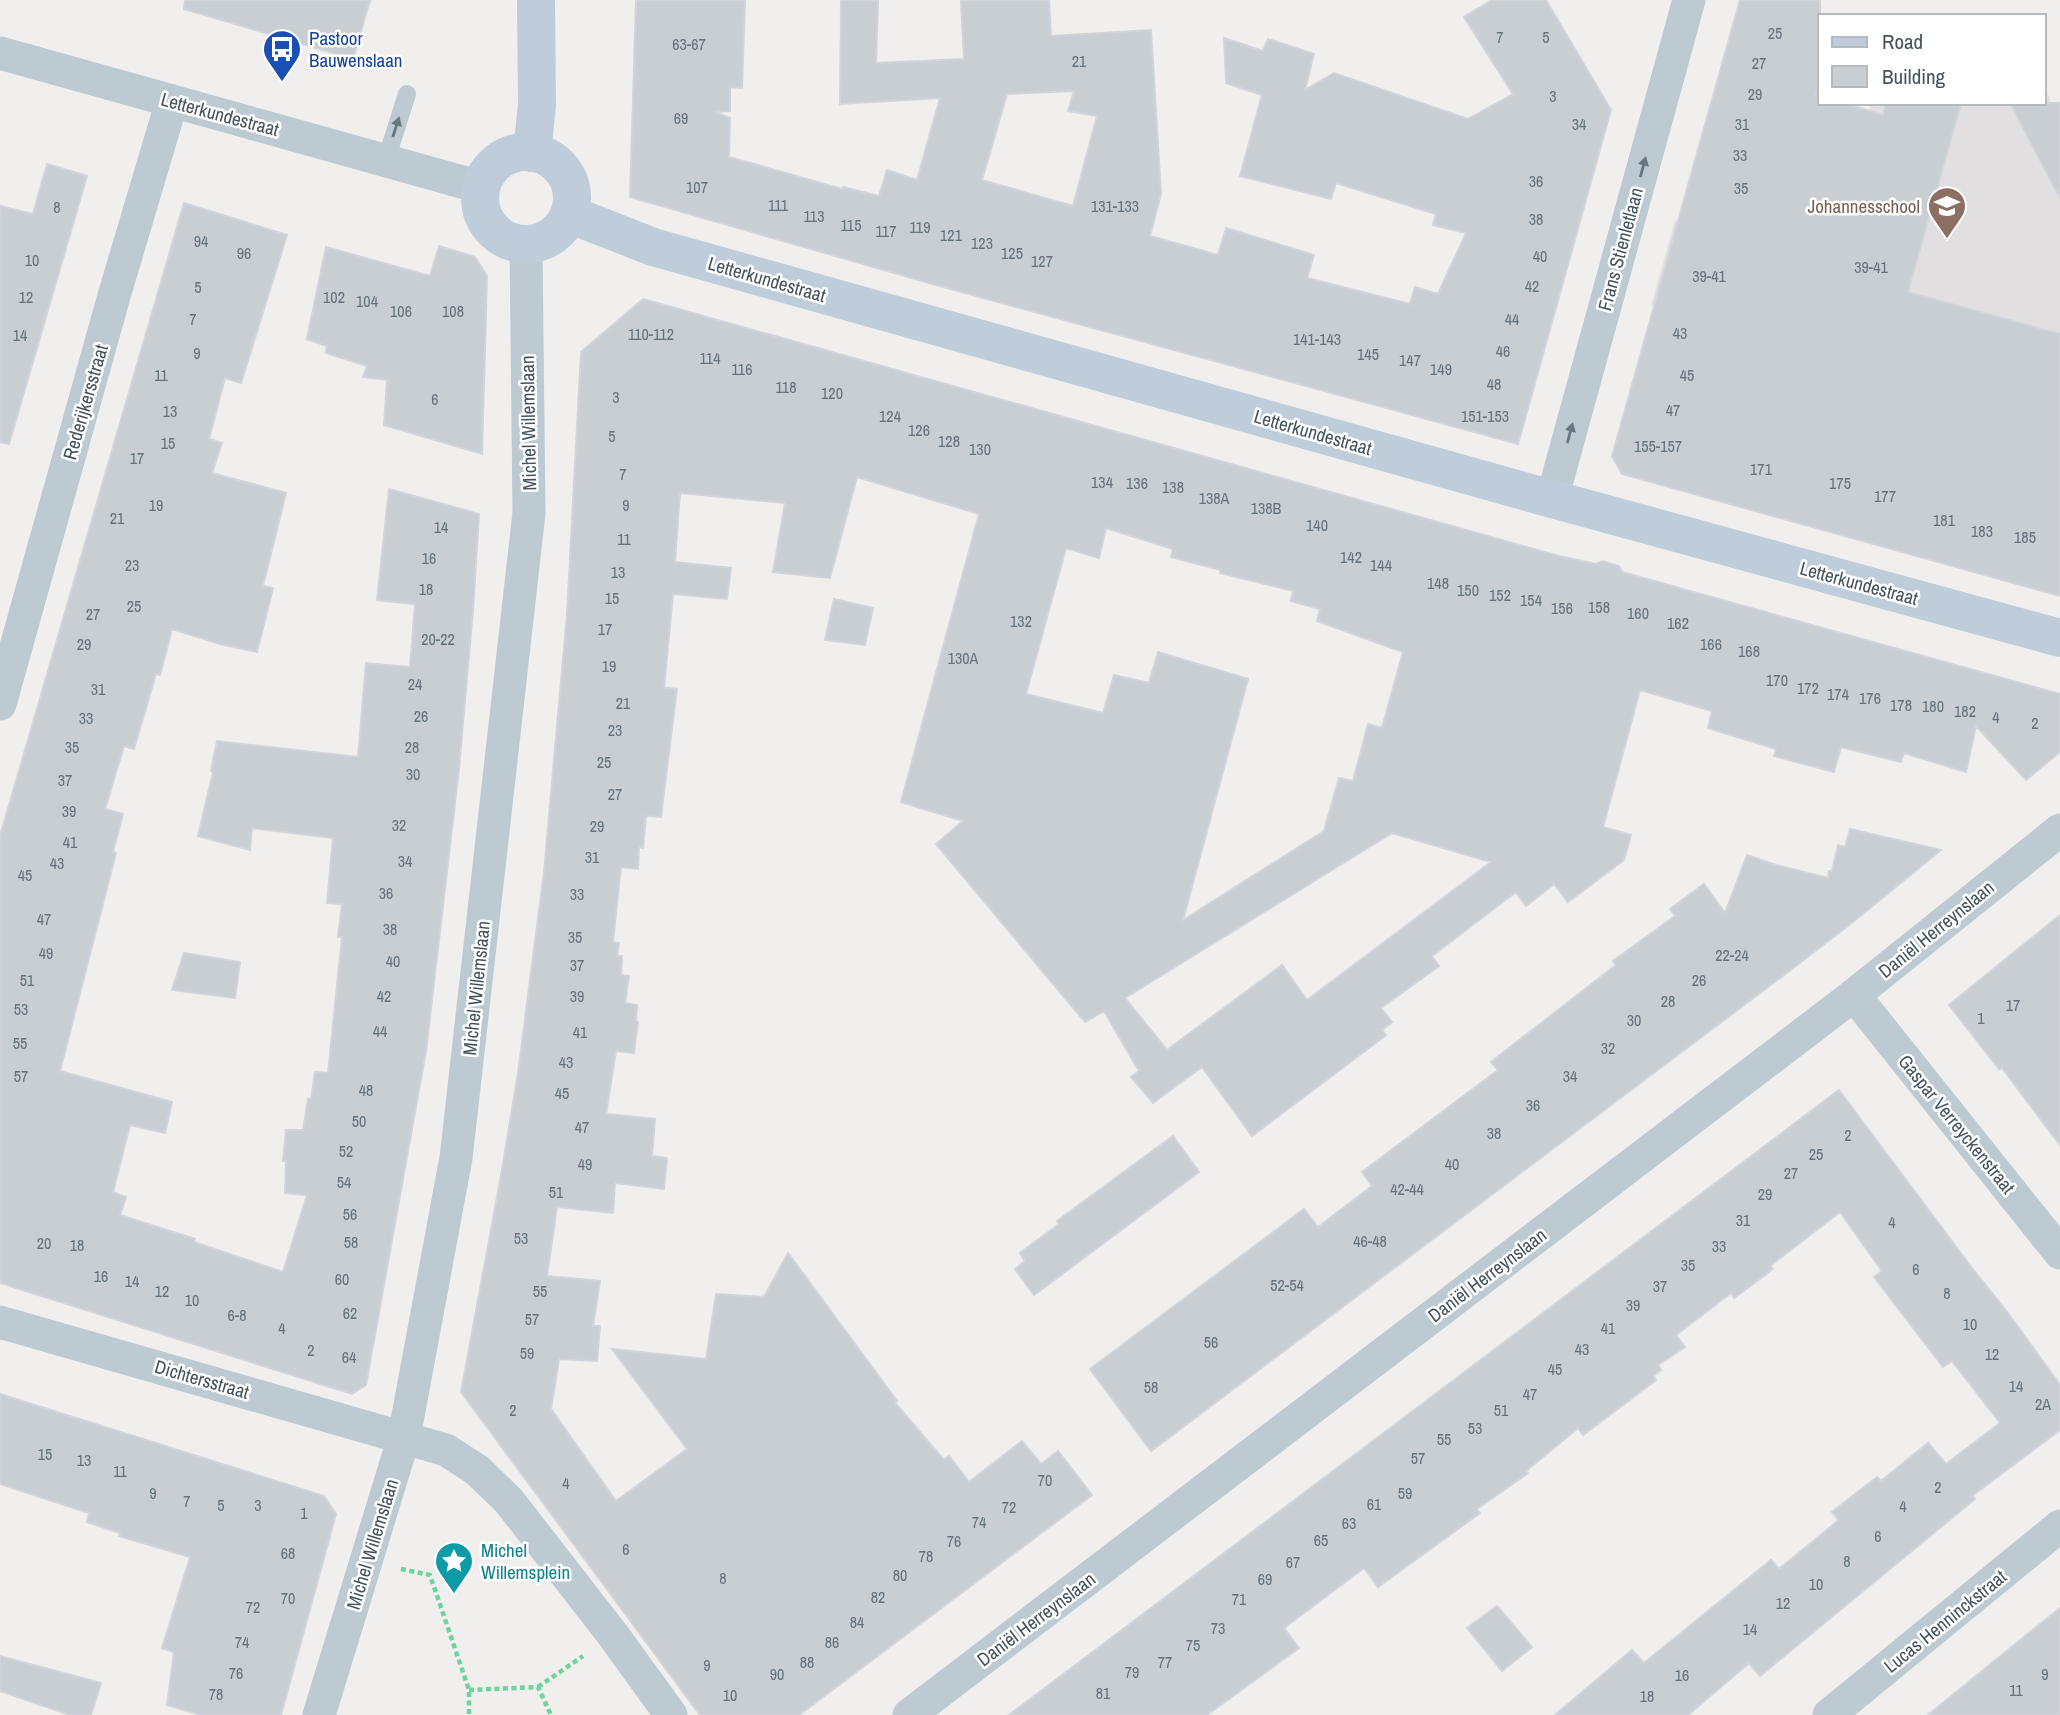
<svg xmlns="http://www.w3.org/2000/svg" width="2060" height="1715" font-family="'Archivo Narrow',sans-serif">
  <rect width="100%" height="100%" fill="#f1eeee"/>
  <path fill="#e2dfe0" d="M 2044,88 L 2060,118 L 2060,431 L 1651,306 L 1675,220 L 1828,259 L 1871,103 L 2044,103 Z"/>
  <g fill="#c9ced3" stroke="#d1d4da" stroke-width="2" fill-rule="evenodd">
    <path d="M 185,0 L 370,0 L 353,59 L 184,9 Z"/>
    <path d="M 636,0 L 745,0 L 742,88 L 730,87 L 730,111 L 714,112 L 730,118 L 729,157 L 842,189 L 843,187 L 879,196 L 887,170 L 917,180 L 940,98 L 840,104 L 841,0 L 878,0 L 876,63 L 964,59 L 961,0 L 1049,0 L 1051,36 L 1151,30 L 1161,194 L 1150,236 L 1218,255 L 1226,228 L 1314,255 L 1307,278 L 1410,304 L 1415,287 L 1438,294 L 1466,233 L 1433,225 L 1436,214 L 1336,183 L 1331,199 L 1240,176 L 1262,95 L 1226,83 L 1224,38 L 1263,51 L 1268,39 L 1314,54 L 1305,90 L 1334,73 L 1468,119 L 1513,94 L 1464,17 L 1492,0 L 1546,0 L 1611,110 L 1518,444 L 943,287 L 630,197 ZM 1074,91 L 1068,111 L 1097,116 L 1073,206 L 982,180 L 1007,94 Z"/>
    <path d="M 1740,0 L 1820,0 L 1820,80 L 1816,95 L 1820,96 L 1820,103 L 1844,103 L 1883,115 L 1886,103 L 1961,103 L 1908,292 L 2060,334 L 2060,596 L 1622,474 L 1612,456 Z"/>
    <path d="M 2010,103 L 2060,103 L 2060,198 Z"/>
    <path d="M 47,164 L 87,176 L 9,444 L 0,442 L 0,206 L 33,214 Z"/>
    <path d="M 184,203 L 287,235 L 241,383 L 225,378 L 209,439 L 222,443 L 212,473 L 286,493 L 263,586 L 273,588 L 257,652 L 220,644 L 172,629 L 160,675 L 156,674 L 134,749 L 124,746 L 105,809 L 123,814 L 113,852 L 116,853 L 60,1071 L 172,1102 L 165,1133 L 130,1125 L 113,1192 L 126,1197 L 120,1215 L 195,1239 L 194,1242 L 283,1272 L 307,1195 L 285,1193 L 286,1161 L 283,1161 L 286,1130 L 303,1130 L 308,1099 L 311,1099 L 315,1072 L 328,1073 L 342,937 L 338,937 L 342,904 L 327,903 L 333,838 L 252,828 L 250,850 L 198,836 L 213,772 L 211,771 L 217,741 L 358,757 L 366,663 L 410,667 L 415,604 L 377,600 L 389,489 L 479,514 L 473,610 L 459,769 L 426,1051 L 366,1385 L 352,1394 L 0,1283 L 0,836 Z"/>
    <path d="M 439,246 L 475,257 L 487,276 L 482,454 L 384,425 L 387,380 L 363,377 L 367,366 L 326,353 L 327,346 L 307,339 L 326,247 L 430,276 Z"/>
    <path d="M 643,299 L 1559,556 L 1596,564 L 1603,561 L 1619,566 L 1622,572 L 2060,694 L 2060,752 L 2026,780 L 1976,726 L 1966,772 L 1904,753 L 1901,762 L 1841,747 L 1834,772 L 1774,756 L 1776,749 L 1708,728 L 1712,711 L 1640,690 L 1603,827 L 1631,835 L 1624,860 L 1568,902 L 1554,884 L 1526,906 L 1516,892 L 1432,956 L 1439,966 L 1381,1008 L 1392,1022 L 1382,1030 L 1386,1035 L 1252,1136 L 1202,1067 L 1153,1103 L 1131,1077 L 1139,1071 L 1104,1011 L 1085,1022 L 936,844 L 963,821 L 901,802 L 979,514 L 857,477 L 830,578 L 773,572 L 785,503 L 680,493 L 675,562 L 731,568 L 727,599 L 673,594 L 664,688 L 677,689 L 661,817 L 646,816 L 643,848 L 639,847 L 638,869 L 621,867 L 613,942 L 619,943 L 617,956 L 622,956 L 621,975 L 629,976 L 625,1003 L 637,1005 L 636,1021 L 638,1022 L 634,1053 L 616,1051 L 606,1114 L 655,1119 L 652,1156 L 667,1158 L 664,1189 L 615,1183 L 613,1213 L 557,1207 L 547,1276 L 600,1281 L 593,1326 L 600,1326 L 597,1361 L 559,1359 L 551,1409 L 616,1501 L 687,1449 L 612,1349 L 706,1359 L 716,1294 L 764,1297 L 788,1253 L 897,1401 L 895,1403 L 944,1460 L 949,1456 L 969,1482 L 1022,1441 L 1041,1464 L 1058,1451 L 1092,1495 L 799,1715 L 700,1715 L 461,1392 L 502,1170 L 518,1073 L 544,872 L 567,614 L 581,352 ZM 1106,528 L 1173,549 L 1171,557 L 1221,570 L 1220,573 L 1293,591 L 1291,601 L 1320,609 L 1317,621 L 1403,652 L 1382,728 L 1368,724 L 1353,781 L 1339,778 L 1324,831 L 1183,920 L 1248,679 L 1158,652 L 1149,683 L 1114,675 L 1103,713 L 1026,694 L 1066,548 L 1099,558 ZM 1392,833 L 1491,862 L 1307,1000 L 1282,965 L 1167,1050 L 1125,998 Z"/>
    <path d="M 834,599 L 873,608 L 865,645 L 825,640 Z"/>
    <path d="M 1850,829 L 1941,850 L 1853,922 L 1784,975 L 1151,1451 L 1090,1369 L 1304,1209 L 1318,1227 L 1372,1186 L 1362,1172 L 1498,1070 L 1491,1062 L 1616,965 L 1613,961 L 1675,916 L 1670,909 L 1704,884 L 1725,913 L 1747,855 L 1776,865 L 1828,878 L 1829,871 L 1832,871 L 1838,845 L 1845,847 Z"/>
    <path d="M 2060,915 L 2060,1145 L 2002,1068 L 1999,1069 L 1949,1005 Z"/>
    <path d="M 184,953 L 240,962 L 235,998 L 172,990 Z"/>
    <path d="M 1839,1090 L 1972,1268 L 2008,1313 L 2060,1385 L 2060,1430 L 1972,1496 L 1975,1499 L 1760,1676 L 1749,1663 L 1688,1715 L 1555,1715 L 1632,1650 L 1644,1663 L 1771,1560 L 1779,1569 L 1839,1520 L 1832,1512 L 1877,1477 L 1881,1481 L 1928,1443 L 1946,1464 L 2000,1423 L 1952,1361 L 1943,1367 L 1874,1277 L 1882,1271 L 1840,1212 L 1770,1266 L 1773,1269 L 1734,1298 L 1731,1293 L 1676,1335 L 1685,1347 L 1658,1365 L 1661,1370 L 1653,1376 L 1656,1380 L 1583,1435 L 1578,1428 L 1526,1471 L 1528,1473 L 1477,1509 L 1480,1513 L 1378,1587 L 1364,1568 L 1284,1628 L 1299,1648 L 1207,1715 L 1009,1715 Z"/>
    <path d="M 1173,1136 L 1199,1172 L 1034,1295 L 1015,1269 L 1025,1261 L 1020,1253 L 1059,1224 L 1057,1221 Z"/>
    <path d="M 0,1394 L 324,1496 L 336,1514 L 281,1715 L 201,1715 L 167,1705 L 174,1652 L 162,1648 L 190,1557 L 119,1536 L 120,1533 L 87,1522 L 89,1513 L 0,1484 Z"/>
    <path d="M 1497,1606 L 1532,1647 L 1502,1671 L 1467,1628 Z"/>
    <path d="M 2060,1608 L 2060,1715 L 1928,1715 L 2009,1649 Z"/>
    <path d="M 0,1656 L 101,1683 L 91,1715 L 70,1715 L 0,1691 Z"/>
  </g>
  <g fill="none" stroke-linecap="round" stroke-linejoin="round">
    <g stroke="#6bd59b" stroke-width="4.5" stroke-dasharray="5 3.5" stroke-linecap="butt">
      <path d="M 401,1569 L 430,1575 L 469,1690 L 469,1715"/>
      <path d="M 538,1687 L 583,1656"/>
      <path d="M 469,1690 L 538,1687 L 551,1715"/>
    </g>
    <path stroke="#bdcad2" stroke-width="18" d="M 386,160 L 407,94"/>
    <g stroke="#bdcad2" stroke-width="33">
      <path d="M 0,53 L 480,187"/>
      <path d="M 1552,499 L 1689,0"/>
      <path d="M 0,704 L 114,296 L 172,101"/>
      <path d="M 1854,995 L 2060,1253"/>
      <path d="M 0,1322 L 446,1450 L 477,1470 L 509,1501 L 613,1635 L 671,1715"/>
      <path d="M 319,1715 L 404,1437 L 456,1158 L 529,513 L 526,244"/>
      <path d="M 909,1715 L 1854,995 L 2060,830"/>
      <path d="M 1829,1715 L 2060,1526"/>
    </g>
    <g stroke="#becdd9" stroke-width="38">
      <circle cx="526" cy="198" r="46"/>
      <path d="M 532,153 L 537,105 L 536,0"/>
      <path d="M 569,214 L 653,247 L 1552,499 L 2060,638"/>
    </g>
  </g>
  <defs><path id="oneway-solid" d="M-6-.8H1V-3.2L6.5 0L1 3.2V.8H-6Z" transform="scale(1.75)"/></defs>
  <g fill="#687780">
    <use href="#oneway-solid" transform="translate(396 127) rotate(-72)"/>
    <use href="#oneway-solid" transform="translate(1643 167) rotate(-75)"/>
    <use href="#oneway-solid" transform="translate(1570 433) rotate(-75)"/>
  </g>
  <defs>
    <symbol id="bus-pin" viewBox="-11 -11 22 30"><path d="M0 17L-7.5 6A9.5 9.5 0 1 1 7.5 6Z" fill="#1a4fb4" stroke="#fff"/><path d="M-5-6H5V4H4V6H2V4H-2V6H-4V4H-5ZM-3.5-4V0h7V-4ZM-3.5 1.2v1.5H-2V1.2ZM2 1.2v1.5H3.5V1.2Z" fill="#fff"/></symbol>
    <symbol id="school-pin" viewBox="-11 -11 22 30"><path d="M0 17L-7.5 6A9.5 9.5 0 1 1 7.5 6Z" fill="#8d6e63" stroke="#fff"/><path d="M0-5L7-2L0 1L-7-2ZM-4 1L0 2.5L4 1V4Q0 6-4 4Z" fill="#fff"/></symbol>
    <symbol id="sight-pin" viewBox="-11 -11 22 30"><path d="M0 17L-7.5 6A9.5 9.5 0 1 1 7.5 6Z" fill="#0f9aa8" stroke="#fff"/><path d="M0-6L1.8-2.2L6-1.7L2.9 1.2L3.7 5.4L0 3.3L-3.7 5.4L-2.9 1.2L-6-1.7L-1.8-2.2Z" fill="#fff"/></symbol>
  </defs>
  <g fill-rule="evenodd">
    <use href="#bus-pin" x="260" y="27" width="44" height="60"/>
    <use href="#school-pin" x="1925" y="184" width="44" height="60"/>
    <use href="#sight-pin" x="432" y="1539" width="44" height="60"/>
  </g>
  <g text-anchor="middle" stroke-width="5" stroke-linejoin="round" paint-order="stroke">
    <g font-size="16" fill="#65727a">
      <text x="1775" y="39">25</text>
      <text x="1500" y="43">7</text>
      <text x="1546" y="43">5</text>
      <text x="689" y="50">63-67</text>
      <text x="1079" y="67">21</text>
      <text x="1759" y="69">27</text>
      <text x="1755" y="100">29</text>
      <text x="1553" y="102">3</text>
      <text x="681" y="124">69</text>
      <text x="1579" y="130">34</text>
      <text x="1742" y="130">31</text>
      <text x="1740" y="161">33</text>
      <text x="1536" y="187">36</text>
      <text x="697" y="193">107</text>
      <text x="1741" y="194">35</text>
      <text x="778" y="211">111</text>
      <text x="1115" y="212">131-133</text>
      <text x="57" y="213">8</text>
      <text x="814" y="222">113</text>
      <text x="1536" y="225">38</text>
      <text x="851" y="231">115</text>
      <text x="920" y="233">119</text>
      <text x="886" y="237">117</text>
      <text x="951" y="241">121</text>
      <text x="201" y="247">94</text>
      <text x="982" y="249">123</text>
      <text x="244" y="259">96</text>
      <text x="1012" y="259">125</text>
      <text x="1540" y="262">40</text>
      <text x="32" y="266">10</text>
      <text x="1042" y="267">127</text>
      <text x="1871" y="273">39-41</text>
      <text x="1709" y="282">39-41</text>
      <text x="1532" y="292">42</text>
      <text x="198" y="293">5</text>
      <text x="26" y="303">12</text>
      <text x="334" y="303">102</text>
      <text x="367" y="307">104</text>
      <text x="401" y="317">106</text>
      <text x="453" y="317">108</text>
      <text x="193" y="325">7</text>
      <text x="1512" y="325">44</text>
      <text x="1680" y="339">43</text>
      <text x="651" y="340">110-112</text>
      <text x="20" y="341">14</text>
      <text x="1317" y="345">141-143</text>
      <text x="1503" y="357">46</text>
      <text x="197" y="359">9</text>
      <text x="1368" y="360">145</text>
      <text x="710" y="364">114</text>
      <text x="1410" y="366">147</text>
      <text x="742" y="375">116</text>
      <text x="1441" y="375">149</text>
      <text x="161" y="381">11</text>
      <text x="1687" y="381">45</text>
      <text x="1494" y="390">48</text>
      <text x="786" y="393">118</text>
      <text x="832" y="399">120</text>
      <text x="616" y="403">3</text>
      <text x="435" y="405">6</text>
      <text x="1673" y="416">47</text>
      <text x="170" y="417">13</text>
      <text x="890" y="422">124</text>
      <text x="1485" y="422">151-153</text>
      <text x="919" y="436">126</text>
      <text x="612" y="442">5</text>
      <text x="949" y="447">128</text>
      <text x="168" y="449">15</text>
      <text x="1658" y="452">155-157</text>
      <text x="980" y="455">130</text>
      <text x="137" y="464">17</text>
      <text x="1761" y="475">171</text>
      <text x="623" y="480">7</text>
      <text x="1102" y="488">134</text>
      <text x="1137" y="489">136</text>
      <text x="1840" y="489">175</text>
      <text x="1173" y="493">138</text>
      <text x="1885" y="502">177</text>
      <text x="1214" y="504">138A</text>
      <text x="156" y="511">19</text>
      <text x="626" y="511">9</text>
      <text x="1266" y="514">138B</text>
      <text x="117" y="524">21</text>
      <text x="1944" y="526">181</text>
      <text x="1317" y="531">140</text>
      <text x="441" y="533">14</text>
      <text x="1982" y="537">183</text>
      <text x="2025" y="543">185</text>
      <text x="624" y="545">11</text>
      <text x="1351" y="563">142</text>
      <text x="429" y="564">16</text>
      <text x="132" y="571">23</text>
      <text x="1381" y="571">144</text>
      <text x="618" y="578">13</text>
      <text x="1438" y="589">148</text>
      <text x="426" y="595">18</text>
      <text x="1468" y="596">150</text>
      <text x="1500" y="601">152</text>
      <text x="612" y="604">15</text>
      <text x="1531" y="606">154</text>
      <text x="134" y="612">25</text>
      <text x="1599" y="613">158</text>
      <text x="1562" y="614">156</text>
      <text x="1638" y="619">160</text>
      <text x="93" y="620">27</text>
      <text x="1021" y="627">132</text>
      <text x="1678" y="629">162</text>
      <text x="605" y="635">17</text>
      <text x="438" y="645">20-22</text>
      <text x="84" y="650">29</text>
      <text x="1711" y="650">166</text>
      <text x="1749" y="657">168</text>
      <text x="963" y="664">130A</text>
      <text x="609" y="672">19</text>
      <text x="1777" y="686">170</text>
      <text x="415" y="690">24</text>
      <text x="1808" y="694">172</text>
      <text x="98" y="695">31</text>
      <text x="1838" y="700">174</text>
      <text x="1870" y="704">176</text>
      <text x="623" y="709">21</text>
      <text x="1901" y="711">178</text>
      <text x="1933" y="712">180</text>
      <text x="1965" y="717">182</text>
      <text x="421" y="722">26</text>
      <text x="1996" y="723">4</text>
      <text x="86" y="724">33</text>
      <text x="2035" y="729">2</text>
      <text x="615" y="736">23</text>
      <text x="72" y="753">35</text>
      <text x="412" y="753">28</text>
      <text x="604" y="768">25</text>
      <text x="413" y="780">30</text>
      <text x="65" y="786">37</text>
      <text x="615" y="800">27</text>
      <text x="69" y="817">39</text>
      <text x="399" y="831">32</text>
      <text x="597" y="832">29</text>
      <text x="70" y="848">41</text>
      <text x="592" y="863">31</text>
      <text x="405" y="867">34</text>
      <text x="57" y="869">43</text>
      <text x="25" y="881">45</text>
      <text x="386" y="899">36</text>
      <text x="577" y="900">33</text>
      <text x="44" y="925">47</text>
      <text x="390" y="935">38</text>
      <text x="575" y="943">35</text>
      <text x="46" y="959">49</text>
      <text x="1732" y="961">22-24</text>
      <text x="393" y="967">40</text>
      <text x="577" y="971">37</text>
      <text x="27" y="986">51</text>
      <text x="1699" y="986">26</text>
      <text x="384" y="1002">42</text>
      <text x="577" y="1002">39</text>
      <text x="1668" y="1007">28</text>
      <text x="2013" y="1011">17</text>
      <text x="21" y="1015">53</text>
      <text x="1981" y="1024">1</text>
      <text x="1634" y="1026">30</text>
      <text x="380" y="1037">44</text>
      <text x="580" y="1038">41</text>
      <text x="20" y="1049">55</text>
      <text x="1608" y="1054">32</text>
      <text x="566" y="1068">43</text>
      <text x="21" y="1082">57</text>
      <text x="1570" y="1082">34</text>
      <text x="366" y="1096">48</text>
      <text x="562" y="1099">45</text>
      <text x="1533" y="1111">36</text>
      <text x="359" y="1127">50</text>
      <text x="582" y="1133">47</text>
      <text x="1494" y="1139">38</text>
      <text x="1848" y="1141">2</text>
      <text x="346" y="1157">52</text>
      <text x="1816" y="1160">25</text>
      <text x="585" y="1170">49</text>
      <text x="1452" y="1170">40</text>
      <text x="1791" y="1179">27</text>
      <text x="344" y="1188">54</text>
      <text x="1407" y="1195">42-44</text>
      <text x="556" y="1198">51</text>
      <text x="1765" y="1200">29</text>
      <text x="350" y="1220">56</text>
      <text x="1743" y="1226">31</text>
      <text x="1892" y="1228">4</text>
      <text x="521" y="1244">53</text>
      <text x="1370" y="1247">46-48</text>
      <text x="351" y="1248">58</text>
      <text x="44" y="1249">20</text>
      <text x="77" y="1251">18</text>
      <text x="1719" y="1252">33</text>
      <text x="1688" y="1271">35</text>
      <text x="1916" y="1275">6</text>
      <text x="101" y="1282">16</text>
      <text x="342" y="1285">60</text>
      <text x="132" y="1287">14</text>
      <text x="1287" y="1291">52-54</text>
      <text x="1660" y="1292">37</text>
      <text x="162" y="1297">12</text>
      <text x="540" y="1297">55</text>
      <text x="1947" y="1299">8</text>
      <text x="192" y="1306">10</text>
      <text x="1633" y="1311">39</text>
      <text x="350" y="1319">62</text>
      <text x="237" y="1321">6-8</text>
      <text x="532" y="1325">57</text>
      <text x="1970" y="1330">10</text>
      <text x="282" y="1334">4</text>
      <text x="1608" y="1334">41</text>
      <text x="1211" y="1348">56</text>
      <text x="1582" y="1355">43</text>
      <text x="311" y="1356">2</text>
      <text x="527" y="1359">59</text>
      <text x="1992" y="1360">12</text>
      <text x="349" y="1363">64</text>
      <text x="1555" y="1375">45</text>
      <text x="2016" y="1392">14</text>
      <text x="1151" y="1393">58</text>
      <text x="1530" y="1400">47</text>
      <text x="2043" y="1410">2A</text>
      <text x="513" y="1416">2</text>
      <text x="1501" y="1416">51</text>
      <text x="1475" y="1434">53</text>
      <text x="1444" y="1445">55</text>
      <text x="45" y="1460">15</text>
      <text x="1418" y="1464">57</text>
      <text x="84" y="1466">13</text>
      <text x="120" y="1477">11</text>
      <text x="1045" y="1486">70</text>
      <text x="566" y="1489">4</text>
      <text x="1938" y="1493">2</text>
      <text x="153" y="1499">9</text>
      <text x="1405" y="1499">59</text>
      <text x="187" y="1507">7</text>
      <text x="1374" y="1510">61</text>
      <text x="221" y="1511">5</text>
      <text x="258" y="1511">3</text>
      <text x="1903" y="1512">4</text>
      <text x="1009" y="1513">72</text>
      <text x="304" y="1519">1</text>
      <text x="979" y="1528">74</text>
      <text x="1349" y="1529">63</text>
      <text x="1878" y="1542">6</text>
      <text x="1321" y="1546">65</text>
      <text x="954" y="1547">76</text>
      <text x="626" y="1555">6</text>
      <text x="288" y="1559">68</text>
      <text x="926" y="1562">78</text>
      <text x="1847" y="1567">8</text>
      <text x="1293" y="1568">67</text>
      <text x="900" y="1581">80</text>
      <text x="723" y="1584">8</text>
      <text x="1265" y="1585">69</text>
      <text x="1816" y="1590">10</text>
      <text x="878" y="1603">82</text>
      <text x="288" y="1604">70</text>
      <text x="1239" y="1605">71</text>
      <text x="1783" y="1609">12</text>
      <text x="253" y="1613">72</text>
      <text x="857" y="1628">84</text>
      <text x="1218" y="1634">73</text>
      <text x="1750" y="1635">14</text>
      <text x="242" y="1648">74</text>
      <text x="832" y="1648">86</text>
      <text x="1193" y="1651">75</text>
      <text x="807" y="1668">88</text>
      <text x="1165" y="1668">77</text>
      <text x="707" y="1671">9</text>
      <text x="1132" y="1678">79</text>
      <text x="236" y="1679">76</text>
      <text x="777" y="1680">90</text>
      <text x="2045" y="1680">9</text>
      <text x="1682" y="1681">16</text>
      <text x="2016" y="1696">11</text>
      <text x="1103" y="1699">81</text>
      <text x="216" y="1700">78</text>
      <text x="730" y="1701">10</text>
      <text x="1647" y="1702">18</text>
    </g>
    <g font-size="19" fill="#164399" stroke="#fff" text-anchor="start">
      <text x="309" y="45">Pastoor<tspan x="309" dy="22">Bauwenslaan</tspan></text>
    </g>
    <g font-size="19" fill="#44535d" stroke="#fff">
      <text transform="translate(220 114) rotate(15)" y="7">Letterkundestraat</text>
      <text transform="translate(1620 249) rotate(-75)" y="7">Frans Stienletlaan</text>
      <text transform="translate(767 279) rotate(16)" y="7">Letterkundestraat</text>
      <text transform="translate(85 402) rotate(-74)" y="7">Rederijkersstraat</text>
      <text transform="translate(528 423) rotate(-91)" y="7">Michel Willemslaan</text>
      <text transform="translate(1313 432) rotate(16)" y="7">Letterkundestraat</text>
      <text transform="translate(1859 583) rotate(15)" y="7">Letterkundestraat</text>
      <text transform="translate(1936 929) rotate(-39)" y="7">Daniël Herreynslaan</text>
      <text transform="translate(476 988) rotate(-84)" y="7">Michel Willemslaan</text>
      <text transform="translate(1957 1124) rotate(51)" y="7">Gaspar Verreyckenstraat</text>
      <text transform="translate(1487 1275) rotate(-37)" y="7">Daniël Herreynslaan</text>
      <text transform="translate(202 1379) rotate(16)" y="7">Dichtersstraat</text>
      <text transform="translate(372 1544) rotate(-73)" y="7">Michel Willemslaan</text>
      <text transform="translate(1036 1619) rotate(-37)" y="7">Daniël Herreynslaan</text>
      <text transform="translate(1945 1621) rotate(-39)" y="7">Lucas Henninckstraat</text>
    </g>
    <g font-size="19" fill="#785e54" stroke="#fff" text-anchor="end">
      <text x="1920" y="213">Johannesschool</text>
    </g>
    <g font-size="19" fill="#0d838f" stroke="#fff" text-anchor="start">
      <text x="481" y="1557">Michel<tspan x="481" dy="22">Willemsplein</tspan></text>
    </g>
  </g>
  <rect x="1818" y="14" width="228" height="91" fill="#ffffff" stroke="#b4babe" stroke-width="2"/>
  <rect x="1832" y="37" width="35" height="10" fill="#becdd9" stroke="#b4babe" stroke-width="2"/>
  <text x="1882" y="49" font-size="21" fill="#44535d">Road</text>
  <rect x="1832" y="66" width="35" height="21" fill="#c9ced3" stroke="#b4babe" stroke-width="2"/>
  <text x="1882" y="84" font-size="21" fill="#44535d">Building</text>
</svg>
